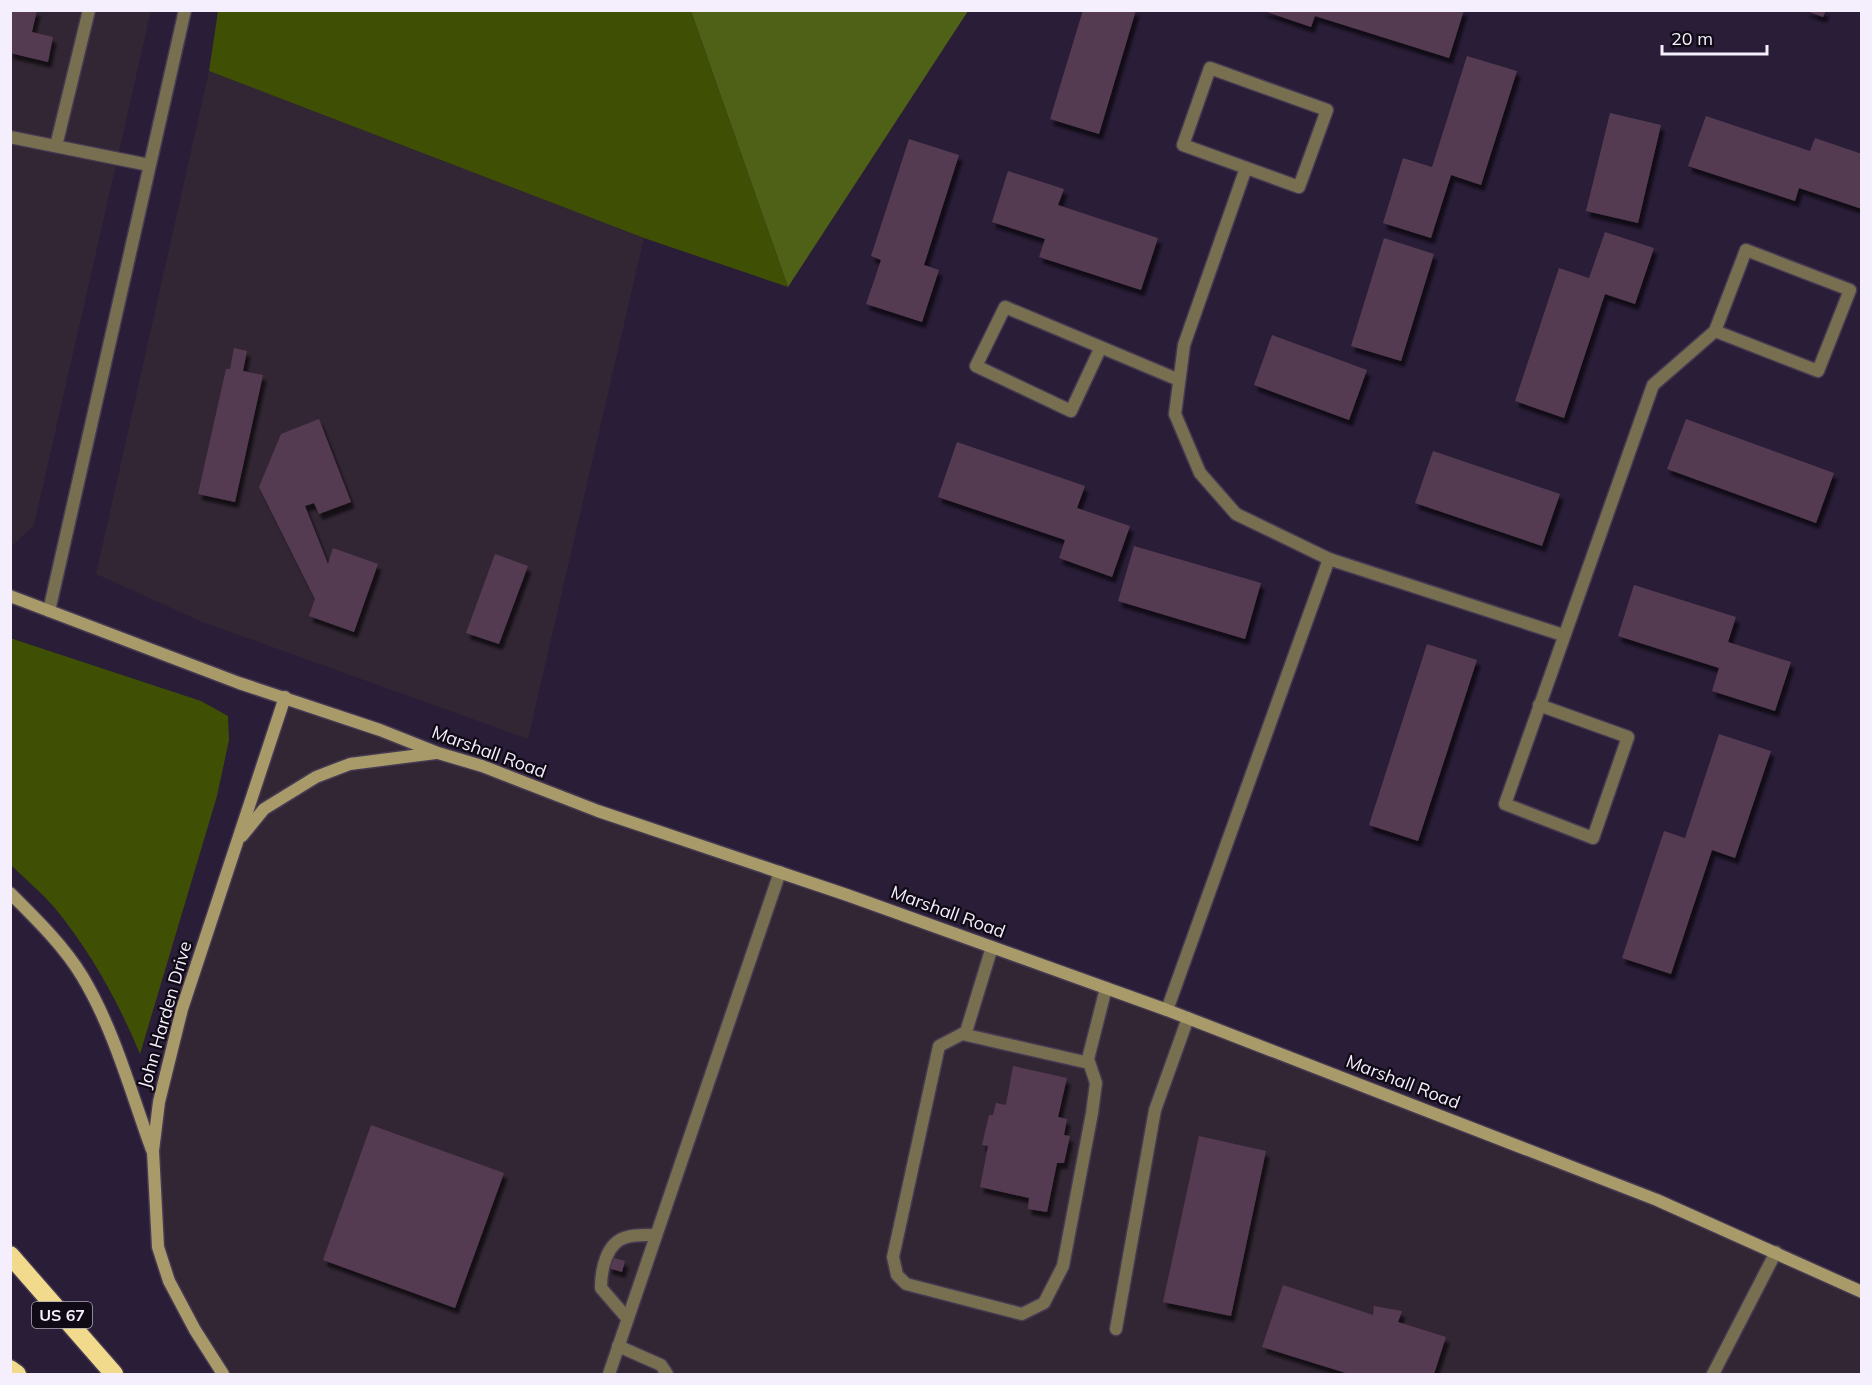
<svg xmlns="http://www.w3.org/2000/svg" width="1872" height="1385" font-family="Mulish,sans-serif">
  <defs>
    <filter id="shadow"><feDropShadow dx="3.5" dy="6" stdDeviation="1.5" flood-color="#0009"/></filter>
  </defs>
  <rect width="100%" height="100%" fill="#291d37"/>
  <g fill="#322634">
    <path d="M 11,11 L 151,11 L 34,525 L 11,547 Z"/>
    <path d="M 209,71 L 644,238 L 528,739 L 200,621 L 96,574 Z"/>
    <path d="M 285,697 L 992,947 L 1657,1200 L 1861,1292 L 1861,1374 L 223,1374 L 158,1247 L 159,1102 Z"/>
  </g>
  <g fill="#3f5005">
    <path d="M 218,11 L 691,11 L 788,287 L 644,238 L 209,71 Z"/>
    <path d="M 10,638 L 201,701 L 228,716 L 229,740 L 217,796 L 140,1054 C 118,1001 91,952 54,907 C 41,892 25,879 11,865 Z"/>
  </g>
  <path fill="#4e6116" d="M 691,11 L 968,11 L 788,287 Z"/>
  <g fill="#553b51" filter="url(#shadow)">
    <path d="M 10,10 L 37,10 L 32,32 L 53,37 L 48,62 L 10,53 Z"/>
    <path d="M 1083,10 L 1136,10 L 1099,134 L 1050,119 Z"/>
    <path d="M 1261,10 L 1464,10 L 1449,58 L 1315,16 L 1311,27 Z"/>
    <path d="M 1804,10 L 1826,10 L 1823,17 Z"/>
    <path d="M 1467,56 L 1517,71 L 1481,185 L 1451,175 L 1431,238 L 1383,223 L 1403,158 L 1432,167 Z"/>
    <path d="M 1610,113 L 1661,125 L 1638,223 L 1586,211 Z"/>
    <path d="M 1706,116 L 1810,151 L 1815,138 L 1862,154 L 1862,209 L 1799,188 L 1795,201 L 1688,166 Z"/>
    <path d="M 909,139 L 959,155 L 924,265 L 939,270 L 922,322 L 866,304 L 881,260 L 871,256 Z"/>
    <path d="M 1008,171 L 1064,189 L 1058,205 L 1158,238 L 1141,290 L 1039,257 L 1045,239 L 992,222 Z"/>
    <path d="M 1605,232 L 1654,248 L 1635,304 L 1605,294 L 1564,418 L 1515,401 L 1559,268 L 1589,278 Z"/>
    <path d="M 1384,238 L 1434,254 L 1401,361 L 1351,346 Z"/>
    <path d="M 1272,335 L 1367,370 L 1349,420 L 1254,385 Z"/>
    <path d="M 234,348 L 247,351 L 243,371 L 263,375 L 235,502 L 198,494 L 226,369 L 230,369 Z"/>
    <path d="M 319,419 L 351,502 L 319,514 L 314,503 L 305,506 L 328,564 L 333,548 L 378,564 L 354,632 L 309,616 L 315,599 L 259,487 L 281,434 Z"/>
    <path d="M 1686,419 L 1834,473 L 1816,523 L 1667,469 Z"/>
    <path d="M 957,442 L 1085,486 L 1077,508 L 1130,526 L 1112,577 L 1059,558 L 1065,540 L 938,497 Z"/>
    <path d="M 1433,451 L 1560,494 L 1542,546 L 1415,503 Z"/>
    <path d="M 1134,546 L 1261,583 L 1245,639 L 1118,601 Z"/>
    <path d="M 495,554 L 528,566 L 499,644 L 466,633 Z"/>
    <path d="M 1634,585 L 1736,617 L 1728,642 L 1791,662 L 1775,711 L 1712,691 L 1719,668 L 1618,636 Z"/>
    <path d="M 1427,644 L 1477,660 L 1418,841 L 1369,825 Z"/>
    <path d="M 1719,734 L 1771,751 L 1735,858 L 1712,850 L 1671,974 L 1622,958 L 1664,831 L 1685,838 Z"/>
    <path d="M 1013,1066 L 1067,1078 L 1058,1117 L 1067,1119 L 1064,1135 L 1070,1136 L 1064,1163 L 1057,1163 L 1047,1212 L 1028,1209 L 1029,1198 L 980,1187 L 988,1146 L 982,1145 L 989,1115 L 993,1115 L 996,1103 L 1006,1105 Z"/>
    <path d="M 371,1125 L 504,1173 L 455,1308 L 323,1260 Z"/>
    <path d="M 1199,1136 L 1266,1151 L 1231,1316 L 1163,1302 Z"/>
    <path d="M 611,1257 L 625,1261 L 622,1272 L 608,1268 Z"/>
    <path d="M 1283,1285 L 1373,1315 L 1374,1306 L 1402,1311 L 1398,1322 L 1446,1337 L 1434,1374 L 1349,1374 L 1262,1347 Z"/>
  </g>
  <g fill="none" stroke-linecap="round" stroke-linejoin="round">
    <defs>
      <g id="service">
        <path d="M 1210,68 L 1327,110 L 1299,187 L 1183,145 Z"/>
        <path d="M 10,137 L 149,165"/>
        <path d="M 56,146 L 89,10"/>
        <path d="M 1246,168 L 1184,345 L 1175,414 L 1200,473 L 1236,514 L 1329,559 L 1563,635"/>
        <path d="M 1100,349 L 1071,411 L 976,366 L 1005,307 L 1179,380"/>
        <path d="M 1539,705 L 1628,737 L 1593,838 L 1505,804 L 1653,385 L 1715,331 L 1746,250 L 1850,290 L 1818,371 L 1715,331"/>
        <path d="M 992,947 L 966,1032 L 939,1046 L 893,1257 L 897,1275 L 906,1284 L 1022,1314 L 1044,1303 L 1063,1266 L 1092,1113 L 1096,1083 L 1088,1059 L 1106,988"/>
        <path d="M 1167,1010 L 1329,559"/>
        <path d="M 962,1034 L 1089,1063"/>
        <path d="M 627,1318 L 601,1288 C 601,1270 606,1242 627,1237 C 636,1234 647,1235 656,1235"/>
        <path d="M 1116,1329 L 1155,1110 L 1188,1018"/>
        <path d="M 618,1346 L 661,1365 L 667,1374"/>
        <path d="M 609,1374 L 780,872"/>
        <path d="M 1713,1374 L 1776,1252"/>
      </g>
      <path id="minor" d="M 49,611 L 185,10"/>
      <g id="secondary">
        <path d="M 10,596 L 239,683 L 380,730 L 438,753 L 482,766 L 598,811 L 847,895 L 1167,1010 L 1657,1200 L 1862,1292"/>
        <path d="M 242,836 L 264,809 L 316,777 L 350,764 L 436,753"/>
        <path d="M 10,893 C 36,919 63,945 82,976 C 114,1029 131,1093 152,1150"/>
        <path d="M 223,1374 L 195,1330 L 169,1281 L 158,1247 L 153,1151 L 159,1102 L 182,1009 L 285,697"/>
      </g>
      <g id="motorway">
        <path d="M 10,1255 L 114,1374"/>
        <path d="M 10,1369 L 17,1374"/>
      </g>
    </defs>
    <use href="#service" stroke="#463a53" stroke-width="15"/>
    <use href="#minor" stroke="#463a53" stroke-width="15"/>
    <use href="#secondary" stroke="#463a53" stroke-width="15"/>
    <use href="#motorway" stroke="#463a53" stroke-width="21"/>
    <use href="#service" stroke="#786f51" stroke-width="12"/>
    <use href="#minor" stroke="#786f51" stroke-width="12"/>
    <use href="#secondary" stroke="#a99a69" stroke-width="12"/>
    <use href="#motorway" stroke="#f1da8c" stroke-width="18"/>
  </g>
  <g text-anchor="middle" stroke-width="4.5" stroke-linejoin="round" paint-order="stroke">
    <rect fill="#0f0a15" stroke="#b0aab7" stroke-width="1.5" x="32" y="1302" width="60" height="26" rx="4.5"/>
    <g font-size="16" font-weight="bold" fill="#f5effd">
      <text x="62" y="1321">US 67</text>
    </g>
    <g font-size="18" fill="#f5effd" stroke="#0f0a15">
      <text transform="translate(489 752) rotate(20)" y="6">Marshall Road</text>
      <text transform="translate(948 912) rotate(20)" y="6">Marshall Road</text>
      <text transform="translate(165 1015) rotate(-74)" y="6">John Harden Drive</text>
      <text transform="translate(1403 1082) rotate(21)" y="6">Marshall Road</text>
    </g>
  </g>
  <rect width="1872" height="1385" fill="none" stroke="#f5effd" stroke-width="24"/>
  <path d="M1662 45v9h105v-9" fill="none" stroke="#f5effd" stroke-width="3"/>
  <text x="1671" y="45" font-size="18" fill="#f5effd" stroke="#0f0a15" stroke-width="4.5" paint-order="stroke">20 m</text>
</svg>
